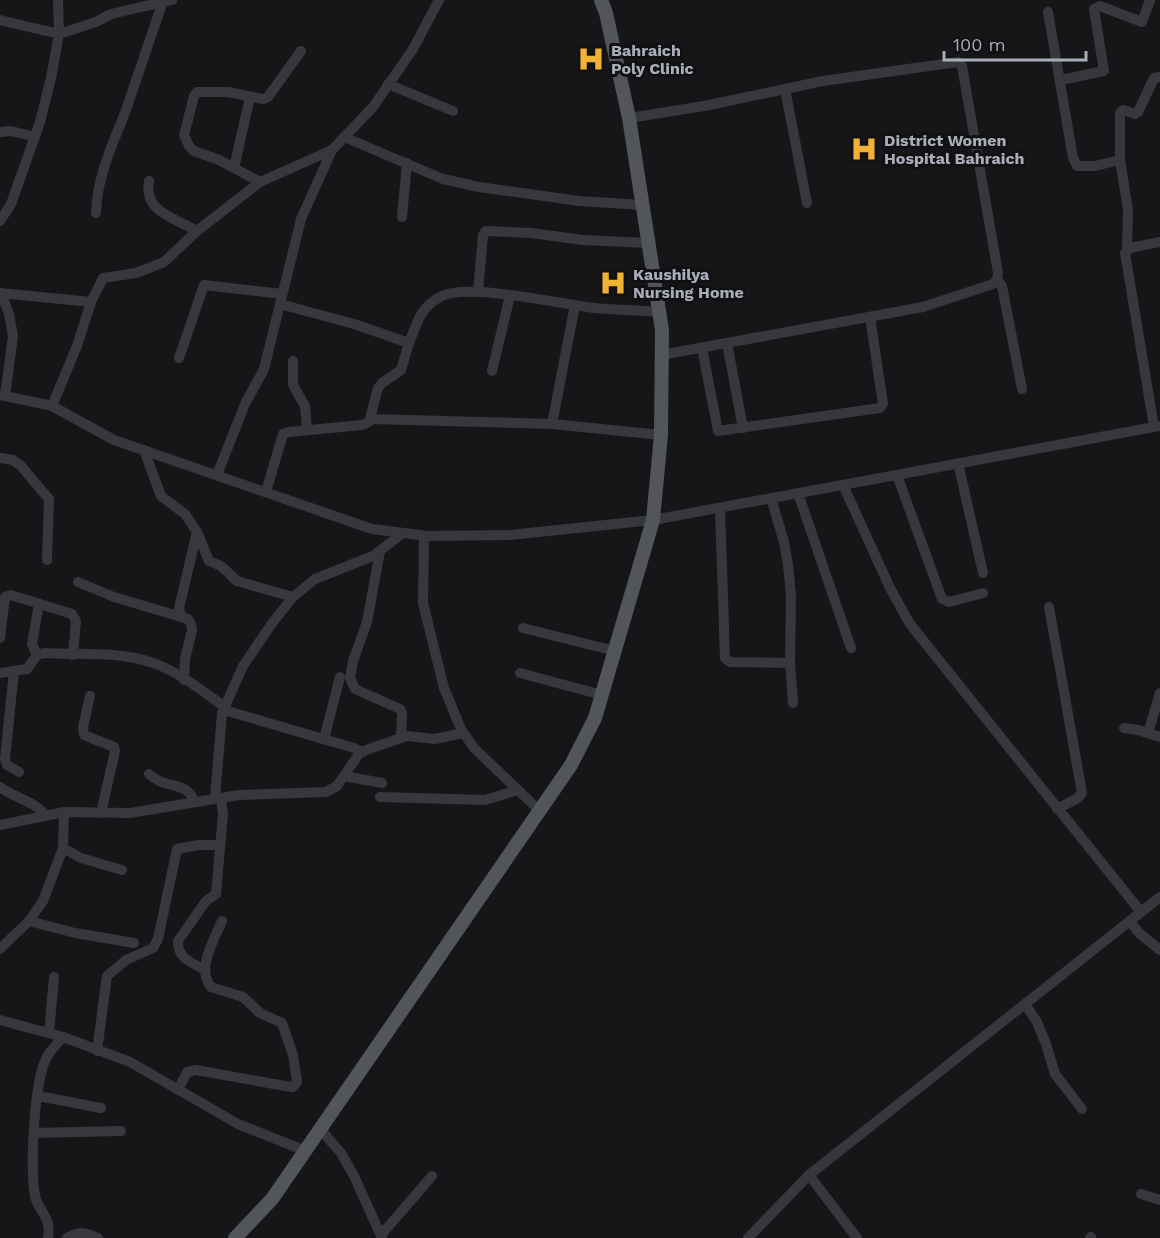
<svg xmlns="http://www.w3.org/2000/svg" width="1160" height="1238" font-family="'Work Sans',sans-serif">
  <rect width="100%" height="100%" fill="#161618"/>
  <g fill="none" stroke-linecap="round" stroke-linejoin="round">
    <g stroke="#37383d" stroke-width="10">
      <path d="M 1048,12 L 1073,158 L 1077,166 L 1095,166 L 1120,160"/>
      <path d="M 0,20 L 59,34 L 96,22 L 111,14 L 172,0"/>
      <path d="M 1061,80 L 1104,71 L 1094,9 L 1100,6 L 1142,22 L 1150,0"/>
      <path d="M 388,84 L 453,111"/>
      <path d="M 785,89 L 807,203"/>
      <path d="M 629,118 L 704,106 L 823,81 L 958,62 L 962,66 L 998,273 L 997,279 L 993,284 L 923,307 L 661,355"/>
      <path d="M 0,132 L 11,131 L 35,137"/>
      <path d="M 344,137 L 443,179 L 479,187 L 579,201 L 642,205"/>
      <path d="M 234,168 L 250,97"/>
      <path d="M 149,181 C 143,212 175,218 197,231"/>
      <path d="M 260,182 L 219,160 L 194,151 L 189,146 L 184,135 L 194,96 L 197,92 L 228,92 L 263,99 L 268,97 L 301,51"/>
      <path d="M 96,213 C 97,176 113,144 126,110 C 138,75 150,39 162,4"/>
      <path d="M 402,217 L 407,163"/>
      <path d="M 0,221 L 11,204 L 40,122 L 51,78 L 59,34 L 58,0"/>
      <path d="M 1127,250 L 1128,210 L 1120,160 L 1120,113 L 1123,110 L 1135,114 L 1138,112 L 1154,78 L 1160,77"/>
      <path d="M 997,279 L 1002,286 L 1022,389"/>
      <path d="M 478,292 L 483,235 L 486,231 L 531,233 L 583,240 L 648,243"/>
      <path d="M 0,293 L 91,302"/>
      <path d="M 1,293 L 9,314 L 13,336 L 5,395"/>
      <path d="M 280,304 L 354,324 L 409,343 C 418,321 420,307 442,296 C 468,283 562,304 594,308 C 615,310 637,310 659,312"/>
      <path d="M 727,343 L 743,428"/>
      <path d="M 702,348 L 718,431 L 880,408 L 883,404 L 870,317"/>
      <path d="M 179,358 L 204,285 L 282,294"/>
      <path d="M 293,361 L 293,385 L 305,406 L 307,430"/>
      <path d="M 492,371 L 510,296"/>
      <path d="M 0,395 L 52,406 L 114,440 L 372,529 L 428,536 L 510,535 L 653,520 L 1160,426"/>
      <path d="M 52,406 L 77,346 L 91,302 L 103,278 L 136,273 L 164,262 L 197,231 L 260,182 L 332,150 L 373,107 L 413,49 L 439,0"/>
      <path d="M 370,419 L 552,424 L 661,435"/>
      <path d="M 552,424 L 575,305"/>
      <path d="M 1154,427 L 1125,253 L 1130,248 L 1160,242"/>
      <path d="M 144,450 L 161,496 L 185,514 L 197,532 L 209,561 L 221,566 L 237,581 L 293,597"/>
      <path d="M 0,458 L 13,460 L 21,466 L 49,499 L 47,560"/>
      <path d="M 958,463 L 983,573"/>
      <path d="M 217,475 L 245,404 L 264,369 L 301,219 L 332,150"/>
      <path d="M 897,475 L 942,599 L 949,602 L 983,593"/>
      <path d="M 843,485 L 890,588 L 910,624 L 1141,912"/>
      <path d="M 266,492 L 283,434 L 289,432 L 362,425 L 369,422 L 378,388 L 382,383 L 401,370 L 409,343"/>
      <path d="M 798,493 L 851,648"/>
      <path d="M 771,498 L 784,542 L 788,565 L 791,596 L 790,663 L 793,703"/>
      <path d="M 720,508 L 725,658 L 730,662 L 790,663"/>
      <path d="M 424,536 L 423,603 L 444,688 L 461,729 L 474,748 L 540,811"/>
      <path d="M 380,551 L 367,622 L 353,661 L 350,678 L 355,689 L 400,709 L 402,713 L 401,738"/>
      <path d="M 78,582 L 114,597 L 188,619 L 191,624 L 192,630 L 185,659 L 184,680"/>
      <path d="M 1049,607 L 1082,793 L 1078,798 L 1057,809"/>
      <path d="M 181,616 L 179,608 L 197,532"/>
      <path d="M 523,628 L 615,651"/>
      <path d="M 0,638 L 5,597 L 11,595 L 72,614 L 76,621 L 73,655"/>
      <path d="M 37,655 L 32,644 L 39,604"/>
      <path d="M 14,671 L 5,759 L 7,765 L 19,772"/>
      <path d="M 0,673 L 27,669 L 37,655 L 44,653 C 79,655 117,651 150,662 C 177,670 202,691 225,707"/>
      <path d="M 520,673 L 602,695"/>
      <path d="M 90,696 L 83,727 L 84,735 L 114,747 L 115,751 L 101,813"/>
      <path d="M 224,710 L 354,748 L 362,752"/>
      <path d="M 1124,728 L 1138,730 L 1160,737"/>
      <path d="M 1148,733 L 1160,693"/>
      <path d="M 324,739 L 340,677"/>
      <path d="M 149,774 C 165,790 188,780 194,802"/>
      <path d="M 344,776 L 382,783"/>
      <path d="M 0,787 C 14,798 35,801 45,815"/>
      <path d="M 380,797 L 485,800 L 518,790"/>
      <path d="M 215,798 L 222,713 L 243,666 L 273,622 L 293,597 L 315,579 L 373,556 L 403,533"/>
      <path d="M 0,825 L 64,812 L 130,813 L 239,795 L 326,792 L 337,786 L 359,754 L 366,750 L 407,736 L 435,739 L 463,733"/>
      <path d="M 63,848 L 81,858 L 122,870"/>
      <path d="M 29,921 L 75,933 L 134,943"/>
      <path d="M 1130,921 L 1139,933 L 1160,950"/>
      <path d="M 0,949 L 29,921 L 43,901 L 63,848 L 64,812"/>
      <path d="M 205,970 C 192,963 177,958 178,941 L 206,901 L 216,894 L 223,814 L 221,798"/>
      <path d="M 1025,1004 L 1037,1022 L 1046,1044 L 1055,1074 L 1082,1109"/>
      <path d="M 0,1020 L 63,1037 L 130,1062 L 238,1124 L 306,1151"/>
      <path d="M 49,1033 L 54,977"/>
      <path d="M 97,1051 L 107,976 L 126,960 L 153,948 L 158,939 L 177,849 L 199,845 L 220,845"/>
      <path d="M 178,1090 L 187,1072 L 196,1070 L 285,1086 L 293,1087 L 297,1082 L 293,1055 L 282,1023 L 260,1013 L 243,997 L 211,987 C 196,969 214,940 222,921"/>
      <path d="M 38,1096 L 101,1108"/>
      <path d="M 320,1129 L 341,1153 L 354,1176 L 382,1238"/>
      <path d="M 34,1133 L 121,1131"/>
      <path d="M 809,1175 L 857,1238"/>
      <path d="M 1141,1194 L 1160,1200"/>
      <path d="M 381,1235 L 432,1176"/>
      <path d="M 48,1238 C 52,1217 39,1213 35,1196 C 30,1168 34,1083 46,1059 C 49,1051 57,1044 63,1037"/>
      <path d="M 67,1238 C 79,1231 85,1232 98,1238"/>
      <path d="M 748,1238 L 809,1175 L 1160,897"/>
      <path d="M 1090,1238 L 1091,1237"/>
    </g>
    <path stroke="#53555c" stroke-width="14" d="M 235,1238 L 272,1199 L 571,765 L 595,718 L 653,520 L 661,435 L 662,330 L 629,118 L 606,13 L 601,0"/>
  </g>
  <defs>
    <symbol id="hospital-bare" viewBox="-9 -9 18 18"><path d="M-5-5h3v3.5h4V-5h3V5h-3V1.5h-4V5h-3Z" fill="#f2b134" stroke="#111113" stroke-width="2.5" paint-order="stroke"/></symbol>
  </defs>
  <g fill-rule="evenodd">
    <use href="#hospital-bare" x="572" y="40" width="38" height="38"/>
    <use href="#hospital-bare" x="845" y="130" width="38" height="38"/>
    <use href="#hospital-bare" x="594" y="264" width="38" height="38"/>
  </g>
  <g text-anchor="middle" stroke-width="6" stroke-linejoin="round" paint-order="stroke">
    <g font-size="16" font-weight="bold" fill="#a8adb8" stroke="#111113" text-anchor="start">
      <text x="611" y="56">Bahraich<tspan x="611" dy="18">Poly Clinic</tspan></text>
      <text x="884" y="146">District Women<tspan x="884" dy="18">Hospital Bahraich</tspan></text>
      <text x="633" y="280">Kaushilya<tspan x="633" dy="18">Nursing Home</tspan></text>
    </g>
  </g>
  <path d="M944 51v9h142v-9" fill="none" stroke="#a8adb8" stroke-width="3"/>
  <text x="953" y="51" font-size="18" fill="#a8adb8" stroke="#111113" stroke-width="4.5" paint-order="stroke">100 m</text>
</svg>
